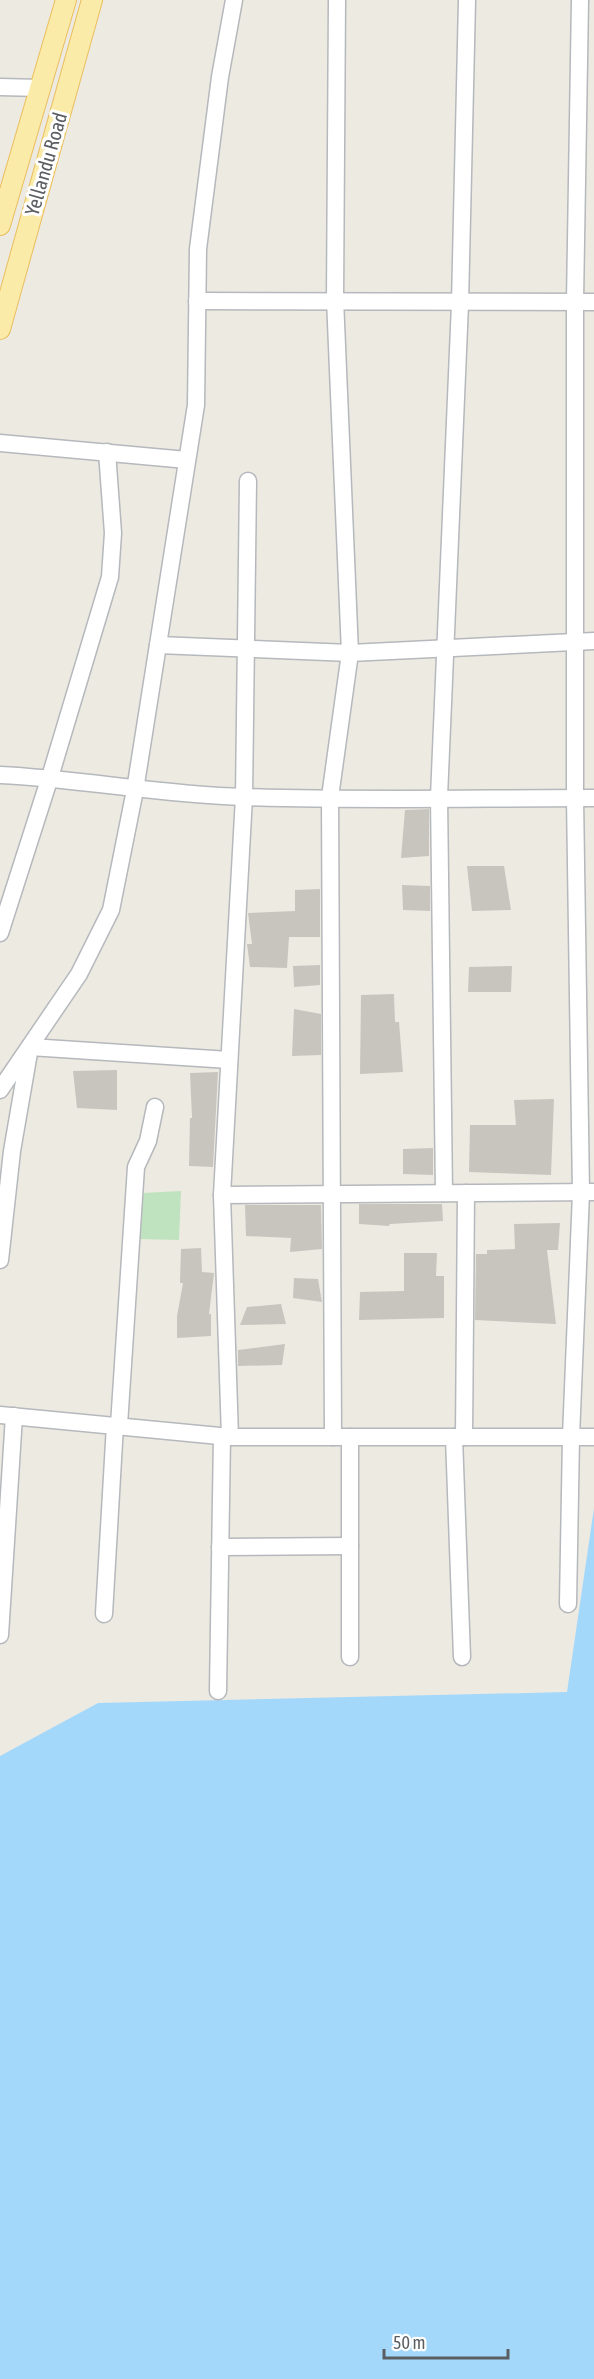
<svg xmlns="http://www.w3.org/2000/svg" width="594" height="2379" font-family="'Asap Condensed',sans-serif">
  <rect width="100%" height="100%" fill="#edeae2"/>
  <path fill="#c0e3bf" d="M 181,1191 L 179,1240 L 139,1239 L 142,1193 Z"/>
  <path fill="#a4d8fb" d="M 594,1508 L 594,2379 L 0,2379 L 0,1756 L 98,1703 L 567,1692 Z"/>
  <g fill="#c8c5bf">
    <path d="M 429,809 L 429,856 L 401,858 L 405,810 Z"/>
    <path d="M 467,866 L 504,866 L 511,910 L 472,911 Z"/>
    <path d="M 402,885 L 430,886 L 430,911 L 403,910 Z"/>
    <path d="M 320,889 L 320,937 L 289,937 L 287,968 L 250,967 L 247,944 L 252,944 L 248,913 L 295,911 L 295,890 Z"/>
    <path d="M 320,965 L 320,985 L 294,987 L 293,966 Z"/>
    <path d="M 512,966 L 511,992 L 468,992 L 469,967 Z"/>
    <path d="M 394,994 L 395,1022 L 399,1022 L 403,1072 L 360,1074 L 361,995 Z"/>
    <path d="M 294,1009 L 321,1014 L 321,1055 L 292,1056 Z"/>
    <path d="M 117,1070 L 117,1110 L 77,1108 L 73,1071 Z"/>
    <path d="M 218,1072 L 213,1167 L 189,1166 L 190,1118 L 192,1118 L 190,1073 Z"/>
    <path d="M 554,1099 L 551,1175 L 469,1172 L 470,1125 L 516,1125 L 514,1100 Z"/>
    <path d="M 433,1148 L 433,1175 L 403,1174 L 403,1149 Z"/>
    <path d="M 359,1204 L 442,1204 L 443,1221 L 390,1224 L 389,1226 L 359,1224 Z"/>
    <path d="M 245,1205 L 321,1205 L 322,1249 L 290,1252 L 291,1238 L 246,1236 Z"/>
    <path d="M 560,1223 L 558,1250 L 547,1250 L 556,1324 L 475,1320 L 476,1254 L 487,1254 L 487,1250 L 515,1249 L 514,1224 Z"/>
    <path d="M 201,1248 L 202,1272 L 214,1273 L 209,1314 L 211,1314 L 211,1336 L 177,1338 L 177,1316 L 183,1283 L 180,1283 L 181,1249 Z"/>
    <path d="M 404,1253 L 437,1253 L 436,1276 L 444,1276 L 444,1318 L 359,1320 L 360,1292 L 404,1291 Z"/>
    <path d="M 294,1278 L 318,1279 L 322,1302 L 293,1298 Z"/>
    <path d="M 281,1304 L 286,1324 L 240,1325 L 247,1307 Z"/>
    <path d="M 285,1344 L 282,1365 L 238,1366 L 238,1350 Z"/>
  </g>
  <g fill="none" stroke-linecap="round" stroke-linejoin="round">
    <defs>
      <g id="minor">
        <path d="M 0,87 L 41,88"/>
        <path d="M 197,301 L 594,302"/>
        <path d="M 0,443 L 187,460"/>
        <path d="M 158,645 L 350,653 L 594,641"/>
        <path d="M 0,775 C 82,779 162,795 244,797 C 360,801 478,798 594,798"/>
        <path d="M 0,933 L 50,777 L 110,577 L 113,533 L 107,452"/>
        <path d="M 0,1090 L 79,974 L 111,910 L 135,790 L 196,405 L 198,249 L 220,77 L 234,0"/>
        <path d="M 444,1193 L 439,797 L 460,304 L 467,0"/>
        <path d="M 222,1195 L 594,1192"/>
        <path d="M 0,1260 L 12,1151 L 30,1047 L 229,1060"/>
        <path d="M 0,1415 L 230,1437 L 594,1437"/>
        <path d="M 119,1425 L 136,1167 L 148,1141 L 155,1107"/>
        <path d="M 230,1437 L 222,1195 L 244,797 L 248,481"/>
        <path d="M 333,1437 L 330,797 L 350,653 L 335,299 L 337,0"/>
        <path d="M 454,1437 L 462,1657"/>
        <path d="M 464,1437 L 466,1193"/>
        <path d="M 220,1547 L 350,1546"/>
        <path d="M 568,1604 L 571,1437 L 581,1193 L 575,798 L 575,301 L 580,0"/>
        <path d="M 104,1614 L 115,1425"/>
        <path d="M 0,1635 L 14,1416"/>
        <path d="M 350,1657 L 350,1437"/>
        <path d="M 218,1691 L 222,1436"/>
      </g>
      <g id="major">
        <path d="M 0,225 L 66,0"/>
        <path d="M 0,329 L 92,0"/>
      </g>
    </defs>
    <use href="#minor" stroke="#b5b8bc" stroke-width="19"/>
    <use href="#major" stroke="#ebbe5d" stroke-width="22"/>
    <use href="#minor" stroke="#fff" stroke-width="16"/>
    <use href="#major" stroke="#fbeba9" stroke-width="20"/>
  </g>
  <g text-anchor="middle" stroke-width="6" stroke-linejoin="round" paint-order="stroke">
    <g font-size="20" fill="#5a5e62" stroke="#fff">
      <text transform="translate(46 164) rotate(-74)" y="7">Yellandu Road</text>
    </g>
  </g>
  <path d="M384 2349v9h124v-9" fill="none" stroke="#5a5e62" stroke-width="3"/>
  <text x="393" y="2349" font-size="18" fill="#5a5e62" stroke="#ffffff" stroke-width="4.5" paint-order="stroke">50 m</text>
</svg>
